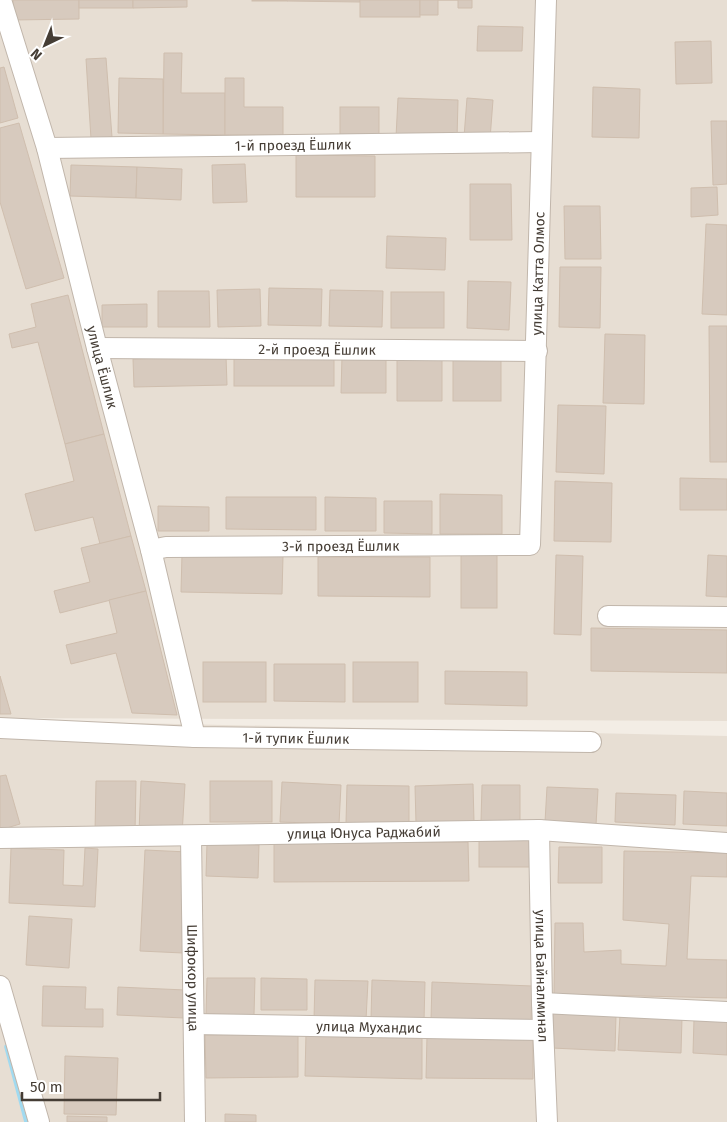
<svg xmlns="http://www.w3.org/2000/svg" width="727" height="1122" font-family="'Fira Sans',sans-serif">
  <rect width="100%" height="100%" fill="#f3ede5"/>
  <g fill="#e7ded3">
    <path d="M 0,0 L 727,0 L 727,721 L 0,718 Z"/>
    <path d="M 0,720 L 727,736 L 727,1122 L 0,1122 Z"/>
  </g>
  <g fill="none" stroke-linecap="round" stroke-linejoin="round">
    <path stroke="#a1daf0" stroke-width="5.5" d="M 7,1047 L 27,1122"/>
  </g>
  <g fill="#d7cabe" stroke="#cfbeae">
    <path d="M 13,0 L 79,0 L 79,19 L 13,20 Z"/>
    <rect x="79" y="0" width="54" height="8"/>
    <path d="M 133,0 L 187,0 L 187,7 L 133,8 Z"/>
    <rect x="252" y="0" width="35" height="1"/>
    <path d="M 287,0 L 360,0 L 360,2 L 287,1 Z"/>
    <rect x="360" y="0" width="60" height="17"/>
    <path d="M 420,0 L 472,0 L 472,8 L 458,8 L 458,0 L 438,0 L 438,15 L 420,15 Z"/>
    <path d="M 478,26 L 523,27 L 522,51 L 477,51 Z"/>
    <path d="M 711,41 L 712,83 L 676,84 L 675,42 Z"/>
    <path d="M 164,53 L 182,53 L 181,93 L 225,93 L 225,135 L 163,134 Z"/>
    <path d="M 106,58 L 112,137 L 91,139 L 86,59 Z"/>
    <path d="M 4,67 L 18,118 L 0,123 L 0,68 Z"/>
    <path d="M 119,78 L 163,79 L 163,134 L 118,133 Z"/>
    <path d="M 225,78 L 244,78 L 244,107 L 283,107 L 283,135 L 225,135 Z"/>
    <path d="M 593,87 L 640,89 L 639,138 L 592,137 Z"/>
    <path d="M 398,98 L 458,100 L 457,139 L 396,137 Z"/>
    <path d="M 467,98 L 493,100 L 490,139 L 464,137 Z"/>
    <rect x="340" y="107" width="39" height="30"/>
    <path d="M 711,121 L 727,121 L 727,184 L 713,185 Z"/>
    <path d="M 19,123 L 64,278 L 26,289 L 0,202 L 0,128 Z"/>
    <path d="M 296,155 L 375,156 L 375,197 L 296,197 Z"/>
    <path d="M 245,164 L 247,202 L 213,203 L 212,165 Z"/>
    <path d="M 71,165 L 137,167 L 136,198 L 70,196 Z"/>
    <path d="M 137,167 L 182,169 L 181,200 L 136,198 Z"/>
    <path d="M 470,184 L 511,184 L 512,240 L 470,240 Z"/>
    <path d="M 717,187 L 718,215 L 691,217 L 691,188 Z"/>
    <path d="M 564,206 L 600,206 L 601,259 L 565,259 Z"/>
    <path d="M 706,224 L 727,225 L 727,315 L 702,314 Z"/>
    <path d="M 387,236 L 446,238 L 445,270 L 386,268 Z"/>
    <path d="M 560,267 L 601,267 L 600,328 L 559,327 Z"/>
    <path d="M 468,281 L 511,282 L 509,330 L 467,328 Z"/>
    <path d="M 269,288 L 322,289 L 321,326 L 268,325 Z"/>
    <path d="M 260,289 L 261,326 L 218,327 L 217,290 Z"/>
    <path d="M 330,290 L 383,291 L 382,327 L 329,326 Z"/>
    <path d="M 158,291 L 209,291 L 210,327 L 158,327 Z"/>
    <rect x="391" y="292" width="53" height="36"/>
    <path d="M 68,295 L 104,434 L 65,444 L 38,342 L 12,348 L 9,334 L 36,327 L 31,304 Z"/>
    <path d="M 147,304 L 147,327 L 102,327 L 102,305 Z"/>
    <path d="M 709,326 L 727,326 L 727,462 L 710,462 Z"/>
    <path d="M 605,334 L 645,335 L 644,404 L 603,403 Z"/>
    <rect x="234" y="354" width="100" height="32"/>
    <path d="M 397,354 L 442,355 L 442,401 L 397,401 Z"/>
    <rect x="453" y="355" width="48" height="46"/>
    <path d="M 226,356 L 227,385 L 134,387 L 133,359 Z"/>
    <path d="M 342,356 L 386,356 L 386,393 L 341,393 Z"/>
    <path d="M 558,405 L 606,406 L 604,474 L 556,472 Z"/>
    <path d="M 104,434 L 131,536 L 100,544 L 93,517 L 35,531 L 25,494 L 74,481 L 65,444 Z"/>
    <path d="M 680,478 L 727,479 L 727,510 L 680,510 Z"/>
    <path d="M 555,481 L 612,483 L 611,542 L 554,541 Z"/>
    <path d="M 440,494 L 502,495 L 502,534 L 440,534 Z"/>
    <path d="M 226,497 L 316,497 L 316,530 L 226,529 Z"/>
    <path d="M 325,497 L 376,498 L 376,531 L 325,531 Z"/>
    <path d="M 384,501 L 432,501 L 432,534 L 384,533 Z"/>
    <path d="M 158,506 L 209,507 L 209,531 L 158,531 Z"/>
    <path d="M 131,536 L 146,591 L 60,613 L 54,591 L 90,582 L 81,548 Z"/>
    <rect x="461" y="553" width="36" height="55"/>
    <path d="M 182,554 L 283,556 L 282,594 L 181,592 Z"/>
    <path d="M 556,555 L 583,556 L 581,635 L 554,634 Z"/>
    <path d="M 708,555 L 727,556 L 727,597 L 706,596 Z"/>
    <path d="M 318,557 L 430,557 L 430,597 L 318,596 Z"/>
    <path d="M 146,591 L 177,715 L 132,713 L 116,653 L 71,664 L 66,645 L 117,633 L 109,600 Z"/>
    <path d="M 591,628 L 727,630 L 727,673 L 591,671 Z"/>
    <rect x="203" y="662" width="63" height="40"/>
    <rect x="353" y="662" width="65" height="40"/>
    <path d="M 274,664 L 345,664 L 345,702 L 274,701 Z"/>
    <path d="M 445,671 L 527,672 L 527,706 L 445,704 Z"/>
    <path d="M 0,676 L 11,714 L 0,714 Z"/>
    <path d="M 6,775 L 20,824 L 0,830 L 0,776 Z"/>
    <path d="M 96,781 L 136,781 L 135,833 L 95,832 Z"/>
    <path d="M 141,781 L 185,784 L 182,835 L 139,832 Z"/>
    <rect x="210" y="781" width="62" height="41"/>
    <path d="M 282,782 L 341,785 L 339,824 L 280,822 Z"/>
    <path d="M 473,784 L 474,822 L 416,823 L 415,786 Z"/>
    <path d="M 347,785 L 409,786 L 409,824 L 346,823 Z"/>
    <path d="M 482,785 L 520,785 L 520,821 L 481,821 Z"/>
    <path d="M 547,787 L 598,789 L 596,825 L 545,822 Z"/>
    <path d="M 684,791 L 727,793 L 727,826 L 683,824 Z"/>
    <path d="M 616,793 L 676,795 L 675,825 L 615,822 Z"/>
    <rect x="479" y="838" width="51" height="29"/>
    <path d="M 468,842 L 469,881 L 274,882 L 274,843 Z"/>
    <path d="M 207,843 L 259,845 L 258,878 L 206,876 Z"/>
    <path d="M 559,847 L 602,847 L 602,883 L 558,883 Z"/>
    <path d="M 11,848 L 64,850 L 63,885 L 83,886 L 85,848 L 98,849 L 95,907 L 9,903 Z"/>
    <path d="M 145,850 L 188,852 L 183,953 L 140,951 Z"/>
    <path d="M 624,851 L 727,853 L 727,877 L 691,876 L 687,959 L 727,960 L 727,998 L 554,994 L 555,923 L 583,923 L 584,952 L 621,950 L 621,964 L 666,966 L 669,924 L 623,920 Z"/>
    <path d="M 29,916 L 72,919 L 69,968 L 26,965 Z"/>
    <path d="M 207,978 L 255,978 L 254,1015 L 206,1014 Z"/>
    <path d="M 261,978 L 307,979 L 307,1010 L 261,1010 Z"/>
    <path d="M 315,980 L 368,981 L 366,1020 L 314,1019 Z"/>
    <path d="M 372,980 L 425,982 L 424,1021 L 371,1019 Z"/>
    <path d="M 432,982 L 532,986 L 531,1023 L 431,1020 Z"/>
    <path d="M 43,986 L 86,987 L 85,1009 L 103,1009 L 103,1027 L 42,1026 Z"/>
    <path d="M 118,987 L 185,990 L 184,1018 L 117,1015 Z"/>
    <path d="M 553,1012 L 616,1015 L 615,1051 L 552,1048 Z"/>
    <path d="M 620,1015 L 682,1018 L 681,1053 L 618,1050 Z"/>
    <path d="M 694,1019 L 727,1020 L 727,1055 L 693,1053 Z"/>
    <path d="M 306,1033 L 422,1035 L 422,1079 L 305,1076 Z"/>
    <path d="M 298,1034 L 298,1077 L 206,1078 L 205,1035 Z"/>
    <path d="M 427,1036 L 533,1037 L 533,1079 L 426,1078 Z"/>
    <path d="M 65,1056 L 118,1058 L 116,1115 L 64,1114 Z"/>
    <path d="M 225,1114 L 256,1115 L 256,1122 L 225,1122 Z"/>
    <path d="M 67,1116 L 107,1117 L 107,1122 L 67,1122 Z"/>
  </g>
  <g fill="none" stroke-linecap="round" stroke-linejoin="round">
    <defs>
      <g id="street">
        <path id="s1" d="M 1,0 L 47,148 L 97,348 L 151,550 L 195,737"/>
        <path id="s2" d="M 47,148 L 540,142"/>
        <path id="s3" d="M 97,348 L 537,351"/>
        <path id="s4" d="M 151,550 L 166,547 L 530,545 C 537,364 539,182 546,0"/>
        <path d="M 608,616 L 727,617"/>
        <path id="s5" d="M 0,728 L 195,737 L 591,742"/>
        <path id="s6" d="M 539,830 L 542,1003 L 547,1122"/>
        <path id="s7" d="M 191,836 L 195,1122"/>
        <path id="s8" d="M 0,838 L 539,830 L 727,843"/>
        <path d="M 0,986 L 39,1122"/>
        <path d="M 542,1003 L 727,1012"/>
        <path id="s9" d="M 194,1024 L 543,1030"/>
      </g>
    </defs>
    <use href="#street" stroke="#c1b6ab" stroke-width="22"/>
    <use href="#street" stroke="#fff" stroke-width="20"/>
  </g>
  <g text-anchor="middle" stroke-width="4.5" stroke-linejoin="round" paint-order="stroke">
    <g font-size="14" fill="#453d35" stroke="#fff">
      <text dy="5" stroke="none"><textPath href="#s2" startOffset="246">1-й проезд Ёшлик</textPath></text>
      <text dy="5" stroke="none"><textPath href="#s4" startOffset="651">улица Катта Олмос</textPath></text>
      <text dy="5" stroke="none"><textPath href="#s3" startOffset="220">2-й проезд Ёшлик</textPath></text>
      <text dy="5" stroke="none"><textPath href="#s1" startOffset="381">улица Ёшлик</textPath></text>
      <text dy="5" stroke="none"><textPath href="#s4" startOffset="190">3-й проезд Ёшлик</textPath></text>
      <text dy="5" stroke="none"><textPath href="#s5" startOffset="296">1-й тупик Ёшлик</textPath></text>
      <text dy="5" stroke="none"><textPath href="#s8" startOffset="364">улица Юнуса Раджабий</textPath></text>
      <text dy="5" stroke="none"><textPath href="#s6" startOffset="146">улица Байналминал</textPath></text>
      <text dy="5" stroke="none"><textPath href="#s7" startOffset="142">Шифокор улица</textPath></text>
      <text dy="5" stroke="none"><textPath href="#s9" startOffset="175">улица Мухандис</textPath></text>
    </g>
  </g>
  <g transform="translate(45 45) rotate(223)" stroke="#ffffff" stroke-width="4" paint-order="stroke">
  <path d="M0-4L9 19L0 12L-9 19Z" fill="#453d35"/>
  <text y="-8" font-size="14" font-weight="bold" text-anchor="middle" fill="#453d35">N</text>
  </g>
  <path d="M22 1092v8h138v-8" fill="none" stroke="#453d35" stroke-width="2.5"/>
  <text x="30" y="1092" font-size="15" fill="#453d35" stroke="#ffffff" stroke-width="4" paint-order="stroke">50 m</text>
</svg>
